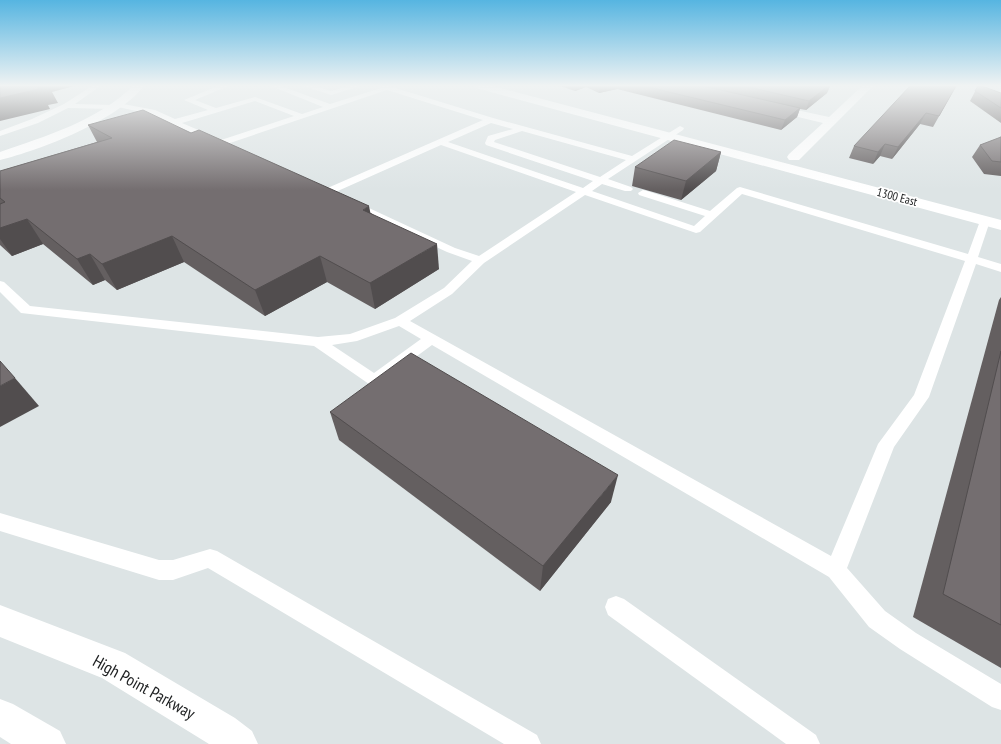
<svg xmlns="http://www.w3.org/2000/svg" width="1001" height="744" font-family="'PT Sans Narrow',sans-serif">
  <rect width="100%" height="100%" fill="#dde4e5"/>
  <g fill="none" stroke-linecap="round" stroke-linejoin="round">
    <g fill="#fff" fill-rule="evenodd">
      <path d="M 92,86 L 100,86 L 75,104 L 114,105 L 118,103 L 155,110 L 175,119 L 208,110 L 184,100 L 218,86 L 228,86 L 195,100 L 216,108 L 255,97 L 302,114 L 323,107 L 271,86 L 281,86 L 330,104 L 381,88 L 380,86 L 389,86 L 493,118 L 632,156 L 680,126 L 684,128 L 683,130 L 608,179 L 631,187 L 633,189 L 631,191 L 625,191 L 602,184 L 592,191 L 694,226 L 705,216 L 639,195 L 638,193 L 643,190 L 647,191 L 710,211 L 737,188 L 740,187 L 968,254 L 980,221 L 985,218 L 989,219 L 990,221 L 978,257 L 1001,264 L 1001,272 L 976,264 L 929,397 L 894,447 L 847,568 L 885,611 L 916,633 L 1001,684 L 1001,710 L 992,707 L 900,649 L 869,627 L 829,577 L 432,345 L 379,384 L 374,385 L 369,384 L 314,346 L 21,313 L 0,292 L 0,281 L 4,282 L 30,306 L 318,337 L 350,334 L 395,318 L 444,288 L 472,261 L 447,252 L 348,206 L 347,204 L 348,202 L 356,202 L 455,248 L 479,256 L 576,192 L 441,145 L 331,194 L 323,194 L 322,192 L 323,190 L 483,120 L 387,90 L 221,146 L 217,143 L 218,141 L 294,116 L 255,101 L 182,123 L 217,138 L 218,140 L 214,143 L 150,114 L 118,107 L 114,109 L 68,108 L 38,123 L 0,136 L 0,131 L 32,119 L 64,104 ZM 491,123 L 513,129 L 488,136 L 485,143 L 486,145 L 593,181 L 583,188 L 448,142 ZM 522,131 L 626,160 L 600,177 L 494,142 L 495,140 ZM 742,194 L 965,261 L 914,395 L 878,444 L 831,556 L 410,321 L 452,294 L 484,263 L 585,195 L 696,233 L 700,232 ZM 399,326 L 421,339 L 374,373 L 332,345 L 357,341 Z"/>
      <path d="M 303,86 L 315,86 L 331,91 L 349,86 L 361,86 L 331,95 Z"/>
      <path d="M 0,513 L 159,560 L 173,560 L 210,549 L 217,551 L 537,735 L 541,744 L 504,744 L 208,568 L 173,580 L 159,580 L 0,531 Z"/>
      <path d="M 616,596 L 624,599 L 816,735 L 820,744 L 786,744 L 608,615 L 605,607 L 608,599 Z"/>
    </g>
    <path fill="#fff" fill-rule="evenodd" d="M 862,86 L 873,86 L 799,160 L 789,160 L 787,157 L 789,154 L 823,123 L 765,109 L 763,107 L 765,105 L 769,104 L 829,117 Z"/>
    <g fill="#fff" fill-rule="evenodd">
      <path d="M 0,605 L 125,653 L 235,718 L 252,731 L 258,744 L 209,744 L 102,678 L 0,637 Z"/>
      <path d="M 0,699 L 13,704 L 60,731 L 66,744 L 11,744 L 0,737 Z"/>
    </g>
    <path fill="#fff" fill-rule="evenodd" d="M 133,86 L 144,86 C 118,120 41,150 0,160 L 0,152 C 46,136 97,121 133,86 Z"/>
    <path fill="#fff" fill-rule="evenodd" d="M 475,86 L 493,86 L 1001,220 L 1001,230 L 476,88 Z"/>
  </g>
  <g fill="#645f60">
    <path d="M 560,86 L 703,86 L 744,96 L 705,86 L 830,86 L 827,93 L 806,110 L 800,109 L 797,117 L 781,130 L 617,89 L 599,93 L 586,87 L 575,91 Z"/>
    <path d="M 956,86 L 933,127 L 920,124 L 892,159 L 880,156 L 873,164 L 849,158 L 854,146 Z"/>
    <path d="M 978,86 L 1001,93 L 1001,123 L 970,101 Z"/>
    <path d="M 88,125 L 191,133 L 371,213 L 439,269 L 375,309 L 327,282 L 265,316 L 184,262 L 117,290 L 105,280 L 93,285 L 43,244 L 12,256 L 0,245 L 0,171 L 97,142 Z"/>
    <path d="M 1001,136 L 1001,176 L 984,174 L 972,157 L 980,145 L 1000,138 Z"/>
    <path d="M 721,152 L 716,171 L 681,200 L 632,186 L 635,167 Z"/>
    <path d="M 1001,297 L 1001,668 L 913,617 L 999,300 Z"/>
    <path d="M 330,412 L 611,502 L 540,591 L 339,440 Z"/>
  </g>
  <g fill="#514d4e">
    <path d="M 36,86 L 74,86 L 52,92 L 58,103 L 48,105 L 50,109 L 0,121 L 0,98 Z"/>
    <path d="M 576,86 L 586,86 L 586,87 L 575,91 Z"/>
    <path d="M 600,86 L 617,86 L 617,89 L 599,93 Z"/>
    <path d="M 828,86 L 830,86 L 827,93 L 806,110 L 809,101 Z"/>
    <path d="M 800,108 L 797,117 L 781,130 L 785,120 Z"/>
    <path d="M 926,113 L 920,124 L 892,159 L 898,147 Z"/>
    <path d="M 885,144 L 880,156 L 873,164 L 878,152 Z"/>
    <path d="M 721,152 L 716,171 L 681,200 L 686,181 Z"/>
    <path d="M 369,206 L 374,231 L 363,210 Z"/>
    <path d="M 27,219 L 43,244 L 12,256 L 0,239 L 0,228 Z"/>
    <path d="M 172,236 L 184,262 L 117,290 L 102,264 Z"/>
    <path d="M 437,244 L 439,269 L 375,309 L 370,283 Z"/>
    <path d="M 90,254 L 105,280 L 93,285 L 77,259 Z"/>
    <path d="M 320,256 L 327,282 L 265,316 L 255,290 Z"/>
    <path d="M 15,378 L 39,406 L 0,427 L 0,386 Z"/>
    <path d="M 618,475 L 611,502 L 540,591 L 543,566 Z"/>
  </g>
  <g fill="#746e70" stroke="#514d4e">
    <path d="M 0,86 L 36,86 L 39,89 L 0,98 Z"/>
    <path d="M 644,86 L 703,86 L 800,108 L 785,120 Z"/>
    <path d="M 744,86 L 828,86 L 809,101 Z"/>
    <path d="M 910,86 L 956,86 L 939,116 L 926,113 L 898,147 L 885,144 L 878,152 L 854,146 Z"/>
    <path d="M 978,86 L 982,86 L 1001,93 L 1001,108 L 975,91 Z"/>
    <path d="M 143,110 L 191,133 L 199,130 L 313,181 L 369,206 L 363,210 L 437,244 L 370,283 L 320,256 L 255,290 L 172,236 L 102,264 L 90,254 L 77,259 L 27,219 L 0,228 L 0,204 L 5,202 L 0,198 L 0,171 L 112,138 L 88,125 Z"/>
    <path d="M 1001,137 L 1001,162 L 992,161 L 980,145 Z"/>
    <path d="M 674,140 L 721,152 L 686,181 L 635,167 Z"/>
    <path d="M 1001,351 L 1001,625 L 943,594 Z"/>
    <path d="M 411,353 L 618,475 L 543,566 L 330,412 Z"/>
    <path d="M 0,361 L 15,378 L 0,386 Z"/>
  </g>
  <linearGradient id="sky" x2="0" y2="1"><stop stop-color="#56b5e1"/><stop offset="0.45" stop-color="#f0f3f3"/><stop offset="1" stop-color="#f0f3f3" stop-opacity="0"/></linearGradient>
  <rect width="1001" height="190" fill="url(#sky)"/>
  <g text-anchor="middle" stroke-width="3.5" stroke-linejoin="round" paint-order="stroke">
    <g font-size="12" fill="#1d1f20" stroke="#fff">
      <text transform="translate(897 197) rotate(15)" y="4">1300 East</text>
    </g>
    <g font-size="17" fill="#1d1f20" stroke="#fff">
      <text transform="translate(144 687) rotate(29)" y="6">High Point Parkway</text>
    </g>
  </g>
</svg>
